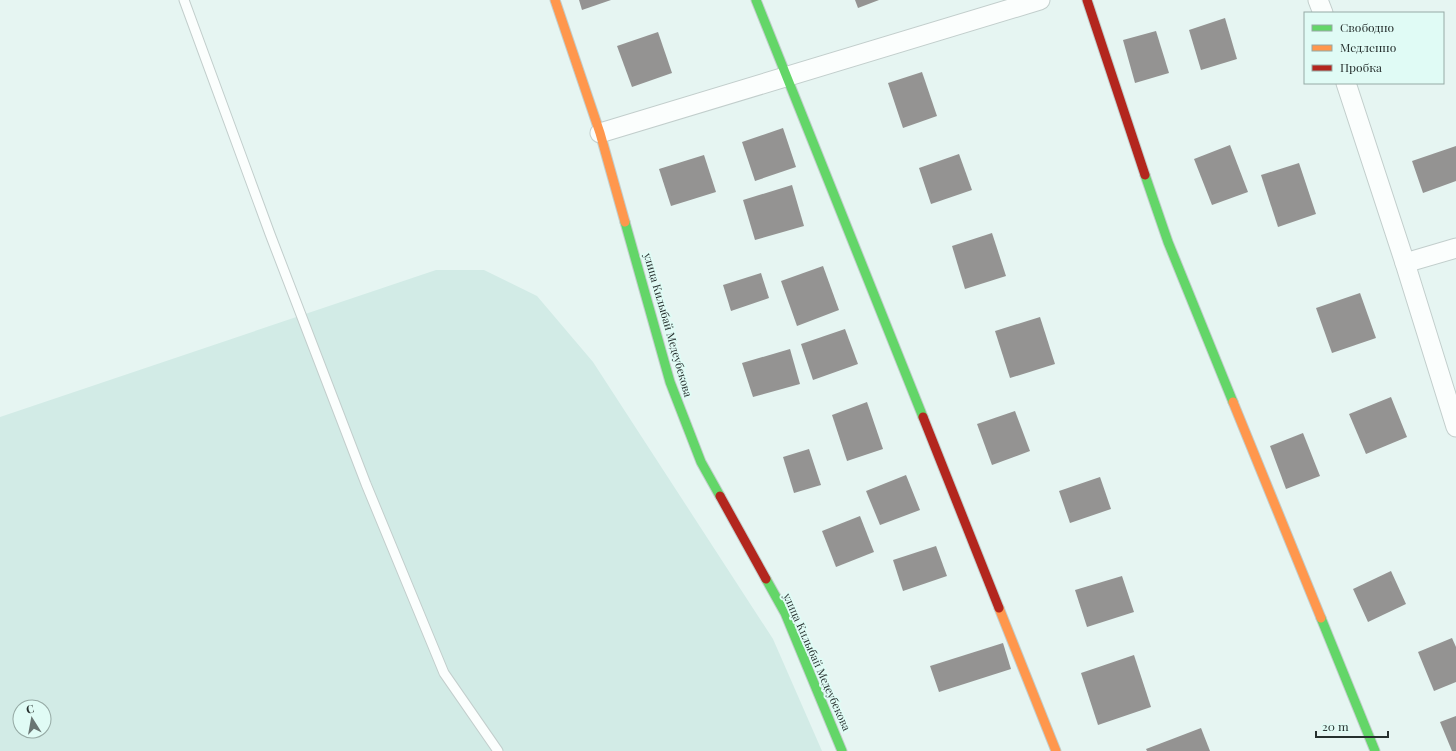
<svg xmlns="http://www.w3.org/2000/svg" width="1456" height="751" font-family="'Playfair Display',serif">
  <rect width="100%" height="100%" fill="#e6f5f2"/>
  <path fill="#d2ebe6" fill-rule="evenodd" d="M 436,270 L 484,270 L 537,296 L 593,362 L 773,639 L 822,751 L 0,751 L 0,417 ZM 20,707 L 44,707 L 44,731 L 20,731 Z"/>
  <g fill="#949392">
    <path d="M 579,0 L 611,0 L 582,10 Z"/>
    <path d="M 855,0 L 879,0 L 858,8 Z"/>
    <path d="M 1225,18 L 1237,59 L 1201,70 L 1189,30 Z"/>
    <path d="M 1156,31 L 1169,73 L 1135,83 L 1123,40 Z"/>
    <path d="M 658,32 L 672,73 L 632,87 L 617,46 Z"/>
    <path d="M 922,72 L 937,116 L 903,128 L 888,83 Z"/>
    <path d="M 783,128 L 796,167 L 755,181 L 742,142 Z"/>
    <path d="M 1230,145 L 1248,192 L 1212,205 L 1194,159 Z"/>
    <path d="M 1456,146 L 1456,181 L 1423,193 L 1412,161 Z"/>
    <path d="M 959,154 L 972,190 L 931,204 L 919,168 Z"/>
    <path d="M 704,155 L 716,192 L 671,206 L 659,169 Z"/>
    <path d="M 1299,163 L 1316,214 L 1278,227 L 1261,175 Z"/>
    <path d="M 792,185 L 804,226 L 755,240 L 743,200 Z"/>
    <path d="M 992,233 L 1006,276 L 965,289 L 952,246 Z"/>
    <path d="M 823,266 L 839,310 L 797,326 L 781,281 Z"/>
    <path d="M 761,273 L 769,298 L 731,311 L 723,285 Z"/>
    <path d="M 1360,293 L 1376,338 L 1332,353 L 1316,308 Z"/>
    <path d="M 1040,317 L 1055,364 L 1010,378 L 995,331 Z"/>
    <path d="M 845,329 L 858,364 L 813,380 L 801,344 Z"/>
    <path d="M 790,349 L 800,384 L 753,397 L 742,363 Z"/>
    <path d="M 1391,397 L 1407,437 L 1366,454 L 1349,414 Z"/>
    <path d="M 867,402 L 883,449 L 847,461 L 832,415 Z"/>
    <path d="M 1015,411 L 1030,451 L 992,465 L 977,424 Z"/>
    <path d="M 1303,433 L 1320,476 L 1286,489 L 1270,446 Z"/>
    <path d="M 809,449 L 821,485 L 794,493 L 783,457 Z"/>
    <path d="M 906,475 L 920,510 L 880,525 L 866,491 Z"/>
    <path d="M 1100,477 L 1111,509 L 1070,523 L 1059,491 Z"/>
    <path d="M 860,516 L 874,552 L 836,567 L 822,531 Z"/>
    <path d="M 936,546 L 947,576 L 903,591 L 893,560 Z"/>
    <path d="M 1391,571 L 1406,604 L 1368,622 L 1353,589 Z"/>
    <path d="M 1122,576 L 1134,612 L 1087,627 L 1075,590 Z"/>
    <path d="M 1452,638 L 1456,647 L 1456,682 L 1434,691 L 1418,652 Z"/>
    <path d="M 1003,643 L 1011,669 L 939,692 L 930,666 Z"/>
    <path d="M 1134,655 L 1151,707 L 1098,725 L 1081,673 Z"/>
    <path d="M 1456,716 L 1456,751 L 1452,751 L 1440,722 Z"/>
    <path d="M 1201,728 L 1210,751 L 1147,751 L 1146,749 Z"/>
  </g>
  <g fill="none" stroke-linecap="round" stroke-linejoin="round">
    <defs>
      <path id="lane" d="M 184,0 L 270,234 L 366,484 L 444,673 L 498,751"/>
      <g id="street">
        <path d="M 1318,0 L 1323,13"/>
        <path d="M 1346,83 L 1405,263 L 1456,427"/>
        <path d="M 600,133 L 1040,0"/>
        <path d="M 1405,263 L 1456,248"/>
      </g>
      <g id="fast">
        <path d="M 756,0 L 923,417"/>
        <path d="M 1145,175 L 1168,242 L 1233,402"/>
        <path d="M 625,222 L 670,382 L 701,462 L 720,496"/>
        <path d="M 766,579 L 785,613 L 842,751"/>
        <path d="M 1321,618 L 1375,751"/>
      </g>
      <g id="slow">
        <path d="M 555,0 L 600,133 L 625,222"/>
        <path d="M 1233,402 L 1321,618"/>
        <path d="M 999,608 L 1056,751"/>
      </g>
      <g id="jam">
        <path d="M 1087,0 L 1145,175"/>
        <path d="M 923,417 L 999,608"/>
        <path d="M 720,496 L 766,579"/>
      </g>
    </defs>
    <use href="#lane" stroke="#c2cecc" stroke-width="11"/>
    <use href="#street" stroke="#c2cecc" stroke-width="21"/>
    <use href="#fast" stroke="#c2cecc" stroke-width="11"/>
    <use href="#slow" stroke="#c2cecc" stroke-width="11"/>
    <use href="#jam" stroke="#c2cecc" stroke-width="11"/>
    <use href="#lane" stroke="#fbfefd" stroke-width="9"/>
    <use href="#street" stroke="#fbfefd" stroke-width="19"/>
    <use href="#fast" stroke="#63d668" stroke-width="9"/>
    <use href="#slow" stroke="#ff974d" stroke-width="9"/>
    <use href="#jam" stroke="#b3261e" stroke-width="9"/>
  </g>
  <g text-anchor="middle" stroke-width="4" stroke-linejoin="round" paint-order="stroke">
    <g font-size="11" fill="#26302e" stroke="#e0fbf5">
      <text transform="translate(668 325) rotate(74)" y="4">улица Килыбай Медеубекова</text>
      <text transform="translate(817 662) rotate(66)" y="4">улица Килыбай Медеубекова</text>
    </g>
  </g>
  <rect x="1304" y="12" width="140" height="72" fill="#e0fbf5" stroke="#96aaa5"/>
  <rect x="1312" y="25" width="20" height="6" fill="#63d668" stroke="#96aaa5"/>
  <text x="1340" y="32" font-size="12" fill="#26302e">Свободно</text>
  <rect x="1312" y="45" width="20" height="6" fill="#ff974d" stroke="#96aaa5"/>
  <text x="1340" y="52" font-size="12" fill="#26302e">Медленно</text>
  <rect x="1312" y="65" width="20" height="6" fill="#b3261e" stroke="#96aaa5"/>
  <text x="1340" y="72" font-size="12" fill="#26302e">Пробка</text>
  <g transform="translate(32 719) rotate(349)"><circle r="19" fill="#e0fbf5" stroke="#96aaa5"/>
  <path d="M0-3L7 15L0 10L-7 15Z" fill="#697573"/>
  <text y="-6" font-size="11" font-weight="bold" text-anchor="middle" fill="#26302e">С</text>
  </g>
  <path d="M1316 731v6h72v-6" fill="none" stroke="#26302e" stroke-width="2"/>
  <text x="1322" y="731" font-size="12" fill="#26302e" stroke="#e0fbf5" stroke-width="3" paint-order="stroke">20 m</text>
</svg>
